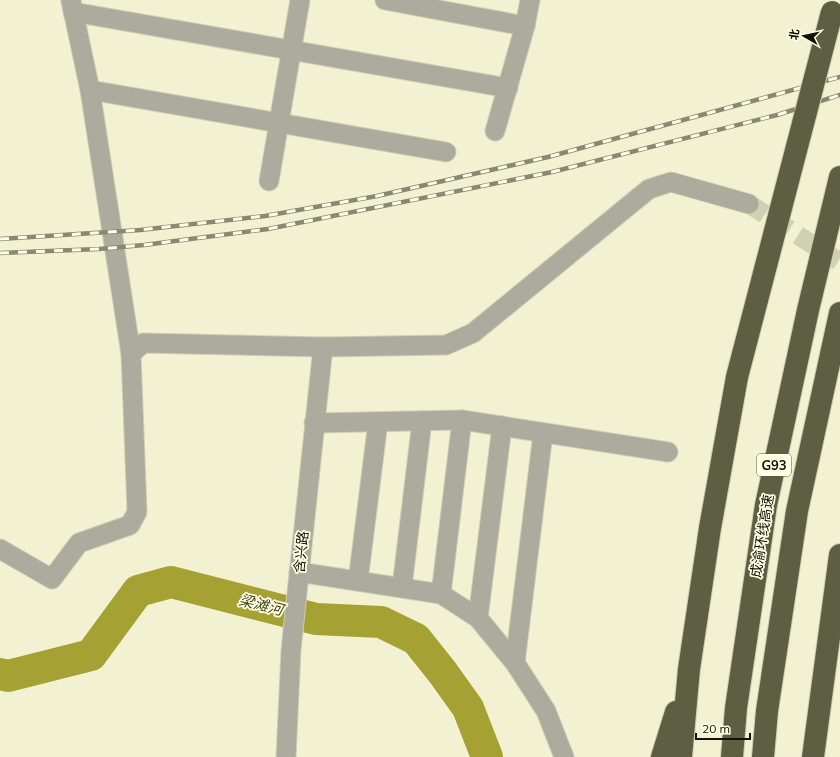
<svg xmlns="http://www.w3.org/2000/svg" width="840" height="757" font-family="Mulish,'Noto Sans SC',sans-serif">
  <rect width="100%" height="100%" fill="#f2f2d2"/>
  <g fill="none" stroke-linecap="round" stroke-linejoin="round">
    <path stroke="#a5a132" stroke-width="32" d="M 0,674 L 8,676 L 91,655 L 138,591 L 171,582 L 316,619 L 381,622 L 416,639 L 443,673 L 468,708 L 487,757"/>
    <path stroke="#d0d0b3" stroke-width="19" stroke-dasharray="19 10" stroke-linecap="butt" d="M 749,204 L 840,262"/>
    <defs>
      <g id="minor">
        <path d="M 385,0 L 525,26"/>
        <path d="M 71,1 L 90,90 L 131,354"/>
        <path d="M 73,12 L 508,88"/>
        <path d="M 90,90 L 446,152"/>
        <path d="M 495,131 L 525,26 L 530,0"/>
        <path d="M 269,181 L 300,0"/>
        <path d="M 314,423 L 462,420 L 668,452"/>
        <path d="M 0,549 L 52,579 L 79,543 L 130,525 L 137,512 L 131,354 L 143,343 L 323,347 L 446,345 L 473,333 L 649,189 L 671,182 L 749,204"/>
        <path d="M 299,572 L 441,594 L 478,618 L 515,663 L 546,711 L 564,757"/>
        <path d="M 358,581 L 378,422"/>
        <path d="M 402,587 L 422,421"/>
        <path d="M 441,594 L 462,420"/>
        <path d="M 478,618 L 502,426"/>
        <path d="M 515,663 L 543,433"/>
        <path d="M 286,757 L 291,650 L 323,347"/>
      </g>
      <g id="highway">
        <path d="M 662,757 L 676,712"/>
        <path d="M 681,757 L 689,669 L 710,528 L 737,377 L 806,112"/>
        <path d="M 732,757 L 736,708 L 766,505 L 808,310 L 840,177"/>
        <path d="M 763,757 L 767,711 L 797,511 L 840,313"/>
        <path d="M 813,757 L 840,555"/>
      </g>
    </defs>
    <use href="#minor" stroke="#ceceb1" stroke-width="21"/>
    <use href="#highway" stroke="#ceceb1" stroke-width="24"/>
    <use href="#minor" stroke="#abab9e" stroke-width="19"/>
    <use href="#highway" stroke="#5e5e43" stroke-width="22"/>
    <defs>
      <g id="rail">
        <path d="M 0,239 L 140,230 L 265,216 L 377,196 L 548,157 L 840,77"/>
        <path d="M 0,253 L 99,249 L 144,245 L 268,229 L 552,172 L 777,115 L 840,95"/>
      </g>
    </defs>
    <use href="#rail" stroke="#898973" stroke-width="4.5"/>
    <use href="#rail" stroke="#ffffe5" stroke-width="3" stroke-dasharray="9" stroke-linecap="butt"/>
    <defs>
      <path id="highway-bridge" d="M 806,112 L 832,12"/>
    </defs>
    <use href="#highway-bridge" stroke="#ceceb1" stroke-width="24" stroke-linecap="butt"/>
    <use href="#highway-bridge" stroke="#5e5e43" stroke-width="22"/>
  </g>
  <g text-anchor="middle" stroke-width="3.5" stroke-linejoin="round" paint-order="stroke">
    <rect fill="#ffffe5" stroke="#585849" stroke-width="1" x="757" y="454" width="34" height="22" rx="3"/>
    <g font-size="13" font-weight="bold" fill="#111106">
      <text x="774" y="470">G93</text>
    </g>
    <g font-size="14" fill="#111106" stroke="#ffffe5">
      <text transform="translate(762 536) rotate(-81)" y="5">成渝环线高速</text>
      <text transform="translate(301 552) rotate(-84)" y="5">含兴路</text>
    </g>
    <g font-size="15" font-style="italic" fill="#49471b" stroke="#ffffe5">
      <text transform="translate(261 605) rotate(14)" y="5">梁滩河</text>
    </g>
  </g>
  <g transform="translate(804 36) rotate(279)" stroke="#ffffe5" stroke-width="3" paint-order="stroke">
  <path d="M0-3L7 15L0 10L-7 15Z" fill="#111106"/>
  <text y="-6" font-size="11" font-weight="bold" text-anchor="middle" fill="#111106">北</text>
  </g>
  <path d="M696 733v6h54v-6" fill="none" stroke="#111106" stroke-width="2"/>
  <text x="702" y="733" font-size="12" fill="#111106" stroke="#ffffe5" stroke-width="3" paint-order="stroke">20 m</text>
</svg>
